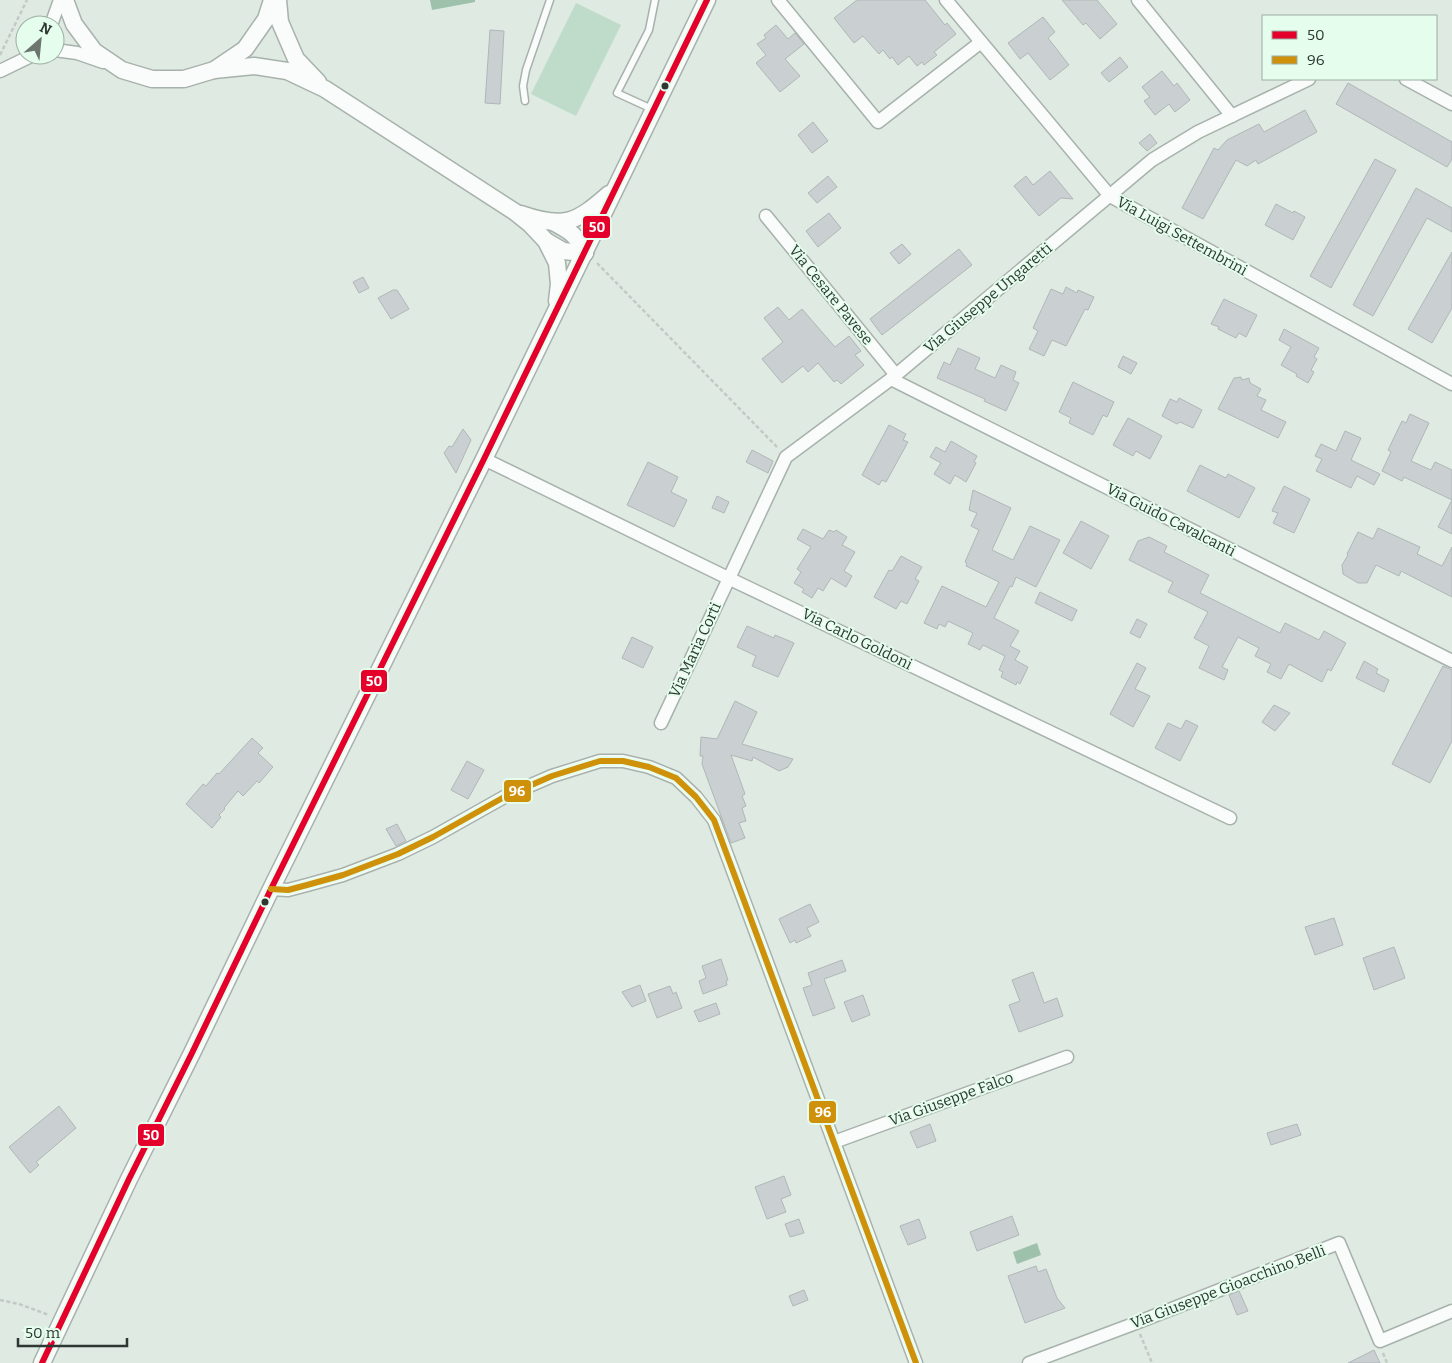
<svg xmlns="http://www.w3.org/2000/svg" width="1452" height="1363" font-family="Bitter,serif">
  <rect width="100%" height="100%" fill="#deeae2"/>
  <path fill="#bedcc9" d="M 576,3 L 621,25 L 576,116 L 531,94 Z"/>
  <g fill="#9ec1ab">
    <path d="M 430,0 L 475,0 L 475,2 L 432,10 Z"/>
    <path d="M 1037,1243 L 1041,1255 L 1017,1264 L 1013,1252 Z"/>
  </g>
  <g fill="#cad0d1" stroke="#b1b6b7">
    <path d="M 857,0 L 925,0 L 945,25 L 947,23 L 956,34 L 934,52 L 937,55 L 924,65 L 922,62 L 917,66 L 909,56 L 898,65 L 892,57 L 890,59 L 883,50 L 879,54 L 863,36 L 854,43 L 834,18 Z"/>
    <path d="M 1062,0 L 1097,0 L 1117,24 L 1100,39 L 1086,23 L 1083,25 Z"/>
    <path d="M 1043,17 L 1055,32 L 1048,38 L 1069,65 L 1050,80 L 1028,53 L 1020,59 L 1008,43 Z"/>
    <path d="M 776,25 L 788,39 L 795,33 L 804,44 L 785,59 L 800,76 L 780,92 L 756,63 L 766,55 L 757,44 L 766,38 L 764,35 Z"/>
    <path d="M 490,30 L 504,31 L 500,104 L 485,103 Z"/>
    <path d="M 1120,57 L 1128,67 L 1109,82 L 1101,73 Z"/>
    <path d="M 1162,71 L 1174,86 L 1177,83 L 1190,100 L 1175,112 L 1169,104 L 1155,115 L 1144,101 L 1150,97 L 1142,87 Z"/>
    <path d="M 1348,83 L 1452,142 L 1452,159 L 1447,167 L 1336,104 Z"/>
    <path d="M 1305,110 L 1317,132 L 1258,164 L 1256,160 L 1247,166 L 1236,160 L 1203,219 L 1182,208 L 1214,148 L 1218,150 L 1227,140 L 1259,124 L 1264,132 Z"/>
    <path d="M 813,122 L 828,141 L 812,153 L 798,135 Z"/>
    <path d="M 1150,134 L 1157,143 L 1147,151 L 1139,143 Z"/>
    <path d="M 1375,159 L 1396,170 L 1331,288 L 1310,276 Z"/>
    <path d="M 1050,171 L 1073,199 L 1061,198 L 1039,216 L 1014,186 L 1026,176 L 1033,185 Z"/>
    <path d="M 828,176 L 837,187 L 817,203 L 808,193 Z"/>
    <path d="M 1416,188 L 1452,208 L 1452,232 L 1427,218 L 1373,316 L 1353,305 Z"/>
    <path d="M 1276,204 L 1293,213 L 1294,211 L 1305,217 L 1293,240 L 1265,225 Z"/>
    <path d="M 829,213 L 841,228 L 818,247 L 806,231 Z"/>
    <path d="M 902,244 L 911,254 L 899,264 L 890,253 Z"/>
    <path d="M 959,249 L 972,265 L 882,335 L 870,319 Z"/>
    <path d="M 1452,252 L 1452,308 L 1432,343 L 1408,329 Z"/>
    <path d="M 363,277 L 369,288 L 359,293 L 353,282 Z"/>
    <path d="M 1066,287 L 1077,293 L 1078,290 L 1094,297 L 1088,310 L 1085,309 L 1066,346 L 1052,340 L 1044,356 L 1029,349 L 1038,331 L 1033,328 L 1051,289 L 1063,294 Z"/>
    <path d="M 393,290 L 397,290 L 409,309 L 391,319 L 378,298 Z"/>
    <path d="M 1224,299 L 1257,315 L 1246,337 L 1239,333 L 1236,338 L 1218,329 L 1219,327 L 1211,324 Z"/>
    <path d="M 778,307 L 789,320 L 802,309 L 835,347 L 849,336 L 861,351 L 855,355 L 864,365 L 841,384 L 837,380 L 834,382 L 818,363 L 808,372 L 803,366 L 782,383 L 762,359 L 783,342 L 764,318 Z"/>
    <path d="M 1284,329 L 1319,348 L 1314,357 L 1317,359 L 1311,370 L 1314,372 L 1308,383 L 1296,376 L 1297,374 L 1281,365 L 1291,347 L 1279,340 Z"/>
    <path d="M 958,348 L 980,358 L 975,369 L 995,378 L 1001,365 L 1016,372 L 1013,380 L 1019,383 L 1006,411 L 984,401 L 985,399 L 937,378 L 944,362 L 950,365 Z"/>
    <path d="M 1123,356 L 1137,363 L 1131,374 L 1118,367 Z"/>
    <path d="M 1241,377 L 1242,380 L 1249,378 L 1250,383 L 1261,389 L 1257,396 L 1266,400 L 1261,410 L 1286,422 L 1278,438 L 1218,409 L 1234,378 Z"/>
    <path d="M 1073,382 L 1114,402 L 1107,417 L 1103,415 L 1093,435 L 1069,423 L 1071,418 L 1059,412 Z"/>
    <path d="M 1179,398 L 1202,410 L 1193,428 L 1180,422 L 1177,424 L 1162,416 L 1170,399 L 1177,402 Z"/>
    <path d="M 1410,414 L 1429,423 L 1411,461 L 1431,470 L 1435,462 L 1452,470 L 1452,534 L 1438,527 L 1452,500 L 1404,477 L 1402,481 L 1382,471 L 1391,452 L 1388,450 L 1402,421 L 1406,423 Z"/>
    <path d="M 1128,418 L 1162,436 L 1150,459 L 1136,451 L 1133,456 L 1113,445 Z"/>
    <path d="M 889,425 L 906,434 L 903,440 L 908,442 L 886,482 L 882,480 L 879,485 L 862,475 Z"/>
    <path d="M 463,429 L 471,440 L 456,473 L 444,453 L 449,446 L 452,447 Z"/>
    <path d="M 1345,431 L 1361,438 L 1351,460 L 1380,474 L 1374,485 L 1357,476 L 1351,488 L 1316,471 L 1322,459 L 1315,456 L 1321,444 L 1336,451 Z"/>
    <path d="M 951,441 L 977,456 L 974,462 L 976,463 L 966,482 L 955,475 L 950,484 L 934,474 L 941,463 L 930,457 L 936,447 L 945,452 Z"/>
    <path d="M 752,450 L 773,461 L 768,473 L 746,462 Z"/>
    <path d="M 648,462 L 678,477 L 671,492 L 687,500 L 674,527 L 627,505 Z"/>
    <path d="M 1200,465 L 1226,478 L 1228,474 L 1255,488 L 1239,518 L 1187,491 Z"/>
    <path d="M 1284,486 L 1310,499 L 1294,533 L 1273,523 L 1278,513 L 1272,511 Z"/>
    <path d="M 973,490 L 1011,508 L 992,550 L 1013,560 L 1030,526 L 1060,540 L 1036,587 L 1016,577 L 1012,587 L 1010,586 L 994,618 L 1019,631 L 1010,646 L 1020,651 L 1015,660 L 1028,667 L 1020,684 L 1017,682 L 1016,685 L 1001,677 L 1003,672 L 999,670 L 1005,656 L 983,645 L 980,650 L 968,644 L 973,633 L 948,621 L 945,627 L 939,624 L 937,629 L 924,623 L 942,586 L 986,607 L 999,582 L 966,566 L 967,563 L 965,562 L 979,530 L 971,526 L 977,513 L 969,510 Z"/>
    <path d="M 717,496 L 729,502 L 724,513 L 712,508 Z"/>
    <path d="M 1081,521 L 1109,536 L 1091,569 L 1063,553 Z"/>
    <path d="M 1378,528 L 1420,547 L 1417,554 L 1442,566 L 1452,547 L 1452,597 L 1401,571 L 1399,576 L 1376,565 L 1367,583 L 1358,583 L 1343,574 L 1342,565 L 1348,555 L 1347,554 L 1358,532 L 1373,539 Z"/>
    <path d="M 803,529 L 823,539 L 829,530 L 834,532 L 836,530 L 847,537 L 842,545 L 855,552 L 844,571 L 852,576 L 846,587 L 831,578 L 823,591 L 818,588 L 812,598 L 802,592 L 804,589 L 794,583 L 801,572 L 797,569 L 811,547 L 797,539 Z"/>
    <path d="M 1149,537 L 1167,546 L 1164,552 L 1209,575 L 1200,593 L 1280,633 L 1285,623 L 1319,640 L 1324,631 L 1346,643 L 1331,671 L 1328,669 L 1322,682 L 1289,664 L 1281,679 L 1267,672 L 1271,664 L 1255,656 L 1259,648 L 1238,637 L 1222,667 L 1228,670 L 1224,680 L 1199,668 L 1209,646 L 1194,638 L 1208,612 L 1168,592 L 1173,582 L 1129,560 L 1138,541 Z"/>
    <path d="M 901,556 L 922,567 L 915,579 L 919,581 L 907,604 L 901,601 L 896,609 L 874,597 L 889,570 L 892,571 Z"/>
    <path d="M 1040,592 L 1077,610 L 1072,621 L 1035,603 Z"/>
    <path d="M 1137,619 L 1147,624 L 1140,638 L 1130,633 Z"/>
    <path d="M 747,626 L 774,638 L 775,635 L 794,643 L 778,677 L 752,666 L 756,656 L 737,647 Z"/>
    <path d="M 632,637 L 653,647 L 643,668 L 622,658 Z"/>
    <path d="M 1364,661 L 1378,669 L 1376,673 L 1389,680 L 1384,692 L 1356,678 Z"/>
    <path d="M 1137,663 L 1146,668 L 1135,689 L 1150,696 L 1133,727 L 1110,714 Z"/>
    <path d="M 1443,666 L 1452,670 L 1452,741 L 1430,783 L 1392,764 Z"/>
    <path d="M 735,701 L 757,712 L 742,744 L 793,759 L 788,767 L 779,771 L 753,757 L 752,761 L 731,755 L 745,794 L 742,796 L 746,806 L 742,808 L 746,821 L 739,823 L 745,838 L 731,843 L 702,764 L 703,756 L 700,756 L 701,737 L 717,739 Z"/>
    <path d="M 1274,705 L 1290,713 L 1275,731 L 1262,722 Z"/>
    <path d="M 1186,720 L 1198,726 L 1180,761 L 1155,748 L 1168,723 L 1181,729 Z"/>
    <path d="M 252,738 L 263,748 L 258,753 L 273,767 L 259,783 L 257,781 L 243,796 L 238,791 L 224,808 L 225,809 L 219,815 L 221,817 L 212,828 L 186,804 L 203,784 L 206,786 L 217,773 L 219,774 Z"/>
    <path d="M 467,761 L 484,770 L 468,799 L 451,790 Z"/>
    <path d="M 397,824 L 406,841 L 396,846 L 386,829 Z"/>
    <path d="M 810,904 L 819,922 L 807,928 L 811,936 L 796,943 L 795,940 L 790,943 L 779,919 Z"/>
    <path d="M 1334,918 L 1343,945 L 1315,955 L 1305,927 Z"/>
    <path d="M 1394,947 L 1405,978 L 1374,990 L 1363,958 Z"/>
    <path d="M 721,959 L 728,980 L 726,981 L 727,985 L 703,994 L 699,981 L 706,978 L 702,966 Z"/>
    <path d="M 842,960 L 846,971 L 824,979 L 835,1008 L 813,1016 L 803,988 L 812,985 L 808,973 Z"/>
    <path d="M 1033,972 L 1044,1003 L 1057,998 L 1063,1016 L 1019,1032 L 1009,1005 L 1020,1001 L 1012,980 Z"/>
    <path d="M 640,985 L 646,1001 L 632,1007 L 622,992 Z"/>
    <path d="M 670,986 L 673,994 L 676,992 L 682,1008 L 657,1018 L 648,994 Z"/>
    <path d="M 863,995 L 870,1015 L 852,1022 L 844,1002 Z"/>
    <path d="M 716,1003 L 720,1014 L 699,1022 L 694,1011 Z"/>
    <path d="M 59,1106 L 76,1128 L 36,1162 L 39,1165 L 30,1173 L 9,1147 Z"/>
    <path d="M 930,1124 L 936,1141 L 917,1148 L 910,1132 Z"/>
    <path d="M 1297,1124 L 1301,1135 L 1271,1145 L 1267,1133 Z"/>
    <path d="M 784,1176 L 791,1195 L 781,1199 L 786,1212 L 767,1219 L 755,1187 Z"/>
    <path d="M 1012,1216 L 1019,1235 L 977,1251 L 970,1232 Z"/>
    <path d="M 799,1219 L 804,1233 L 790,1237 L 785,1224 Z"/>
    <path d="M 919,1219 L 926,1238 L 908,1245 L 900,1226 Z"/>
    <path d="M 1036,1266 L 1038,1272 L 1046,1269 L 1057,1298 L 1065,1308 L 1025,1323 L 1008,1276 Z"/>
    <path d="M 804,1290 L 808,1300 L 793,1306 L 789,1296 Z"/>
    <path d="M 1239,1291 L 1248,1311 L 1237,1315 L 1229,1295 Z"/>
    <path d="M 1374,1350 L 1380,1363 L 1348,1363 Z"/>
  </g>
  <g fill="none" stroke-linecap="round" stroke-linejoin="round">
    <defs>
      <g id="service">
        <path d="M 525,101 L 523,86 L 526,70 L 550,0"/>
        <path d="M 652,109 L 617,93 L 649,30 L 655,0"/>
      </g>
      <g id="minor">
        <path d="M 778,0 L 878,122 L 981,42"/>
        <path d="M 946,0 L 1110,196 L 1452,384"/>
        <path d="M 1138,0 L 1232,116"/>
        <path d="M 51,25 L 60,0"/>
        <path d="M 55,50 L 77,53 L 103,62"/>
        <path d="M 0,71 L 33,55"/>
        <path d="M 1406,79 L 1452,104"/>
        <path d="M 766,216 L 896,375"/>
        <path d="M 891,379 L 1452,661"/>
        <path d="M 484,459 L 728,578 L 1230,818"/>
        <path d="M 661,723 L 786,457 L 891,379 L 1152,160 L 1198,132 L 1309,79"/>
        <path d="M 271,889 L 288,890 L 307,885 L 343,875 L 398,854 L 433,837 L 506,796 L 552,776 L 600,761 L 623,761 L 649,767 L 676,778 L 696,797 L 714,820 L 916,1363"/>
        <path d="M 834,1142 L 1067,1057"/>
        <path d="M 1029,1363 L 1136,1323 L 1339,1243 L 1380,1341 L 1452,1311"/>
      </g>
      <g id="tertiary">
        <path d="M 65,0 L 74,24 L 94,51 L 122,70 L 152,79 L 184,79 L 214,70 L 245,49 L 266,19 L 272,0"/>
        <path d="M 278,0 L 280,22 L 296,59 L 318,82"/>
        <path d="M 214,70 L 254,66 L 287,71 L 325,89 L 515,212 L 530,224 L 546,241 L 563,251 L 585,253"/>
        <path d="M 521,214 C 564,229 576,223 609,194"/>
        <path d="M 553,222 C 570,231 577,235 585,253"/>
        <path d="M 546,241 L 557,263 L 559,284 L 557,301"/>
        <path d="M 42,1363 L 129,1179 L 192,1053 L 271,889 L 484,459 L 707,0"/>
      </g>
    </defs>
    <use href="#service" stroke="#a8b2ac" stroke-width="9"/>
    <use href="#minor" stroke="#a8b2ac" stroke-width="15"/>
    <use href="#tertiary" stroke="#a8b2ac" stroke-width="19"/>
    <g stroke="#c5c9c6" stroke-width="2.5" stroke-dasharray="4 2.5" stroke-linecap="butt">
      <path d="M 0,55 L 27,0"/>
      <path d="M 597,263 L 778,448"/>
      <path d="M 0,1300 L 19,1304 L 49,1315"/>
      <path d="M 1140,1334 L 1152,1363"/>
      <path d="M 1383,1353 L 1387,1363"/>
    </g>
    <use href="#service" stroke="#fafcfb" stroke-width="6"/>
    <use href="#minor" stroke="#fafcfb" stroke-width="12"/>
    <use href="#tertiary" stroke="#fafcfb" stroke-width="16"/>
    <defs>
      <path id="bus-1" d="M 42,1363 L 129,1179 L 192,1053 L 271,889 L 484,459 L 707,0"/>
      <path id="bus-2" d="M 271,889 L 288,890 L 307,885 L 343,875 L 398,854 L 433,837 L 506,796 L 552,776 L 600,761 L 623,761 L 649,767 L 676,778 L 696,797 L 714,820 L 916,1363"/>
    </defs>
    <use href="#bus-1" stroke="#e5fded" stroke-width="10"/>
    <use href="#bus-2" stroke="#e5fded" stroke-width="10"/>
    <use href="#bus-1" stroke="#e4002b" stroke-width="6"/>
    <use href="#bus-2" stroke="#cf900a" stroke-width="6"/>
  </g>
  <g fill="#2e3731" stroke="#e5fded" stroke-width="2">
    <circle cx="665" cy="86" r="4.5"/>
    <circle cx="265" cy="902" r="4.5"/>
  </g>
  <g text-anchor="middle" stroke-width="4" stroke-linejoin="round" paint-order="stroke">
    <g font-size="15" fill="#2e3731" stroke="#e5fded">
      <text transform="translate(1182 236) rotate(29)" y="5">Via Luigi Settembrini</text>
      <text transform="translate(831 295) rotate(51)" y="5">Via Cesare Pavese</text>
      <text transform="translate(988 298) rotate(-40)" y="5">Via Giuseppe Ungaretti</text>
      <text transform="translate(1171 520) rotate(27)" y="5">Via Guido Cavalcanti</text>
      <text transform="translate(857 639) rotate(26)" y="5">Via Carlo Goldoni</text>
      <text transform="translate(695 650) rotate(-65)" y="5">Via Maria Corti</text>
      <text transform="translate(951 1099) rotate(-20)" y="5">Via Giuseppe Falco</text>
      <text transform="translate(1228 1287) rotate(-21)" y="5">Via Giuseppe Gioacchino Belli</text>
    </g>
  </g>
  <g stroke="#e5fded" stroke-width="2">
    <rect x="582" y="215" width="29" height="24" rx="5" fill="#e4002b"/>
    <rect x="360" y="669" width="28" height="24" rx="5" fill="#e4002b"/>
    <rect x="503" y="779" width="29" height="24" rx="5" fill="#cf900a"/>
    <rect x="808" y="1100" width="29" height="24" rx="5" fill="#cf900a"/>
    <rect x="137" y="1123" width="28" height="24" rx="5" fill="#e4002b"/>
  </g>
  <g font-size="14" text-anchor="middle" font-weight="bold" fill="#fff">
    <text x="597" y="232">50</text>
    <text x="374" y="686">50</text>
    <text x="517" y="796">96</text>
    <text x="823" y="1117">96</text>
    <text x="151" y="1140">50</text>
  </g>
  <rect x="1262" y="15" width="175" height="65" fill="#e5fded" stroke="#9caea2"/>
  <rect x="1272" y="31" width="25" height="8" fill="#e4002b" stroke="#9caea2"/>
  <text x="1307" y="40" font-size="15" fill="#2e3731">50</text>
  <rect x="1272" y="56" width="25" height="8" fill="#cf900a" stroke="#9caea2"/>
  <text x="1307" y="65" font-size="15" fill="#2e3731">96</text>
  <g transform="translate(40 40) rotate(27)"><circle r="24" fill="#e5fded" stroke="#9caea2"/>
  <path d="M0-4L9 19L0 12L-9 19Z" fill="#6c766f"/>
  <text y="-8" font-size="14" font-weight="bold" text-anchor="middle" fill="#2e3731">N</text>
  </g>
  <path d="M18 1338v8h109v-8" fill="none" stroke="#2e3731" stroke-width="2.5"/>
  <text x="25" y="1338" font-size="15" fill="#2e3731" stroke="#e5fded" stroke-width="4" paint-order="stroke">50 m</text>
</svg>
